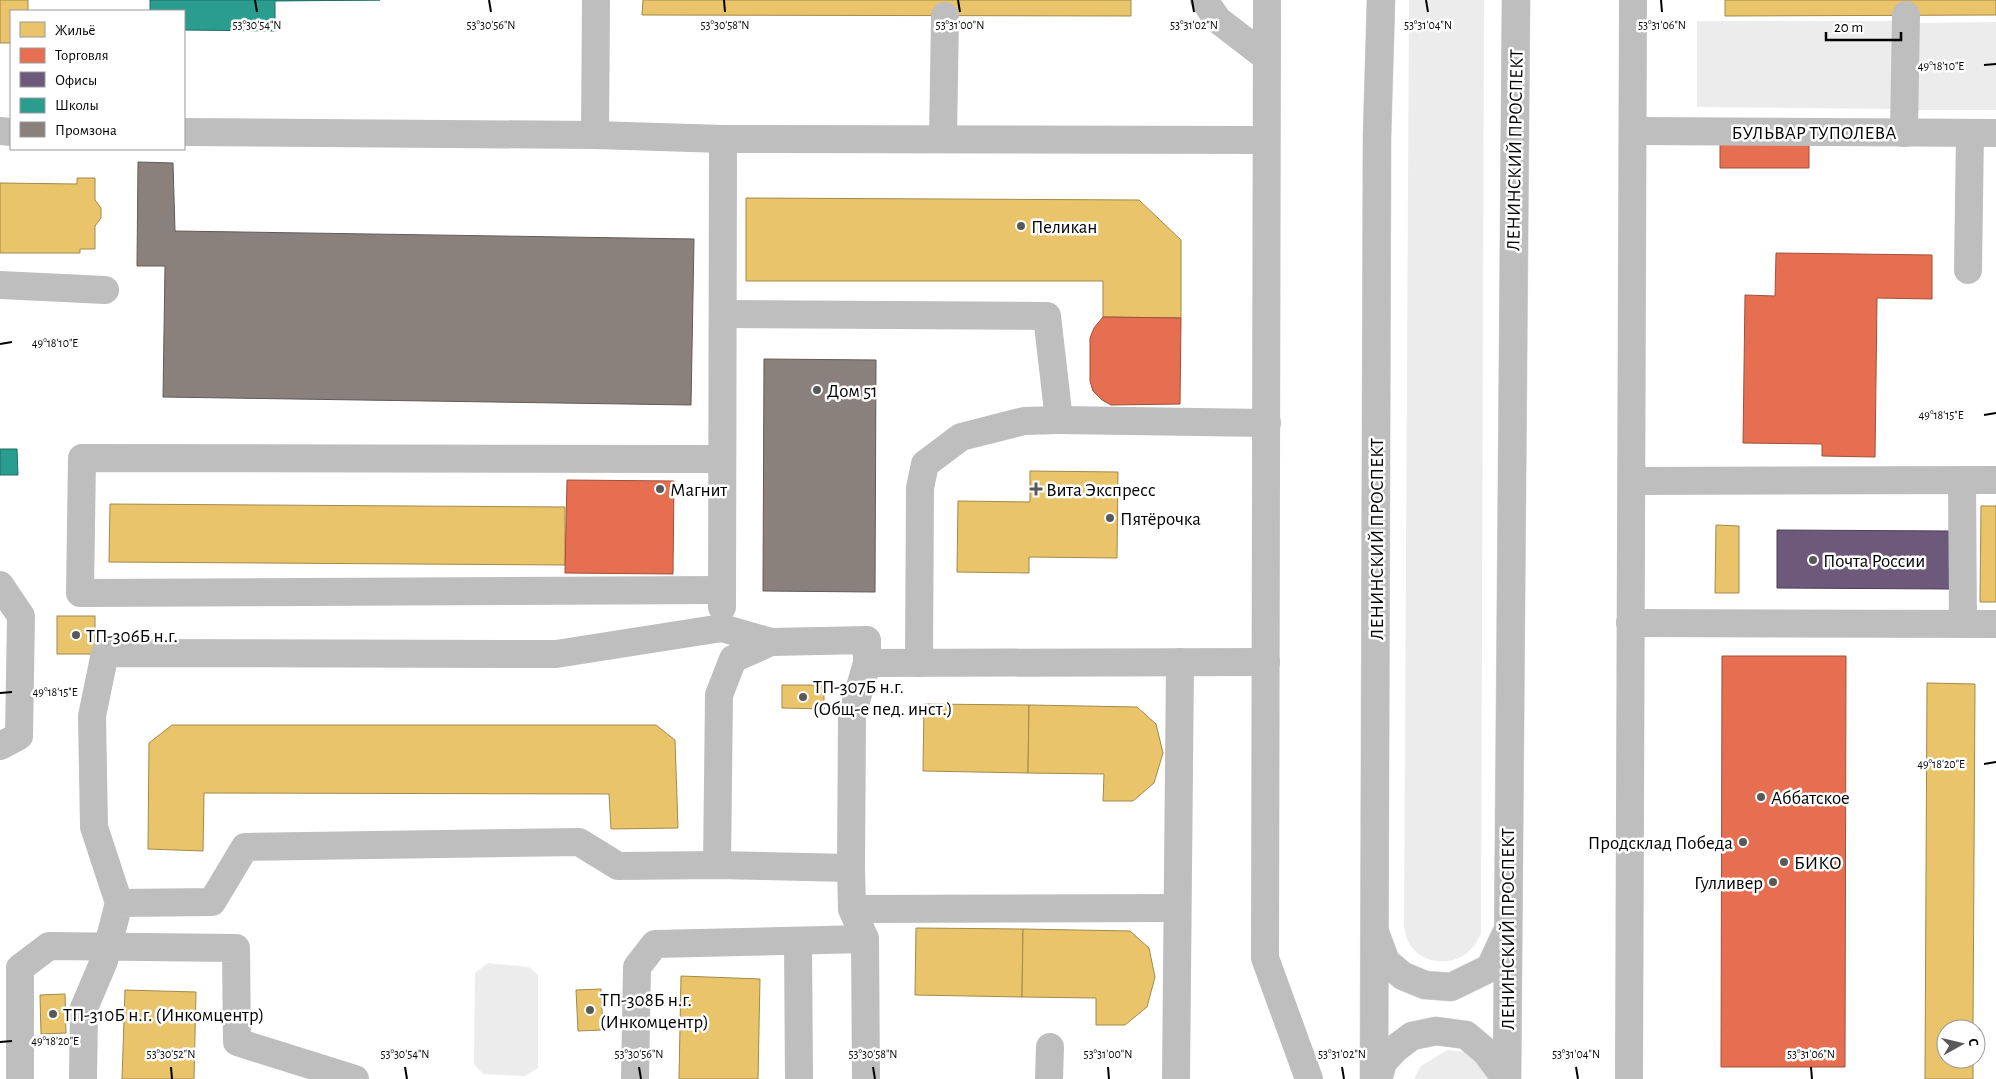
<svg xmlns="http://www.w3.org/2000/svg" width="1996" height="1079" font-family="'Alegreya Sans',sans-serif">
  <rect width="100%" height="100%" fill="#fff"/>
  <g fill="#ececec">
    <path d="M 1409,0 L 1484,0 L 1481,934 C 1478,939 1475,946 1470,950 C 1457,965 1429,965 1415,951 C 1408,944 1406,936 1404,927 Z"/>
    <path d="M 1697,21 L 1898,21 L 1897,109 L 1697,107 Z"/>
    <path d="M 1996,22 L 1996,110 L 1916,110 L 1916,23 Z"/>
    <path d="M 488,963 L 529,967 L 538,975 L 538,1068 L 525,1076 L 483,1074 L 474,1064 L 475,973 Z"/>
    <path d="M 1447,1050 L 1475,1053 L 1488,1079 L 1414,1079 L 1421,1066 Z"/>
  </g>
  <g fill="#e9c46a" stroke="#a3894a">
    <path d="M 0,0 L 28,0 L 28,11 L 11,11 L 11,43 L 0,43 Z"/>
    <path d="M 643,0 L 1131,0 L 1131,16 L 642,15 Z"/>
    <path d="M 1725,0 L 1996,0 L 1996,15 L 1725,16 Z"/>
    <path d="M 77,178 L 95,178 L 95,200 L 101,208 L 101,218 L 95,226 L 95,249 L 80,249 L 80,253 L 0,253 L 0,183 L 77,184 Z"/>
    <path d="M 746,198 L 1139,200 L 1181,240 L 1181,318 L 1103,317 L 1103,281 L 746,281 Z"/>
    <path d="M 1030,471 L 1118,472 L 1117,558 L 1029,557 L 1029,573 L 957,572 L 958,501 L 1030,502 Z"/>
    <path d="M 110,504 L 565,507 L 565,565 L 109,562 Z"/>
    <path d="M 1981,506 L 1996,506 L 1996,602 L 1980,602 Z"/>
    <path d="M 1716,525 L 1739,526 L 1739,593 L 1715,593 Z"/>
    <rect x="57" y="616" width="38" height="38"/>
    <path d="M 1927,683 L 1975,684 L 1973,1029 L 1946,1029 L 1946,1059 L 1973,1059 L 1973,1079 L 1925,1079 Z"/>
    <path d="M 782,685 L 824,685 L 824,709 L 782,708 Z"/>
    <path d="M 924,704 L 1029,705 L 1028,773 L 923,771 Z"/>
    <path d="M 1029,705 L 1137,707 L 1156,724 L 1163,753 L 1154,783 L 1133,801 L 1103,801 L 1104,774 L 1028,773 Z"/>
    <path d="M 172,725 L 656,725 L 675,740 L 678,828 L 611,829 L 609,794 L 204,793 L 203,851 L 148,849 L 149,743 Z"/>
    <path d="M 916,928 L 1023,929 L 1022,997 L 915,995 Z"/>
    <path d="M 1023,929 L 1130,931 L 1149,948 L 1155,977 L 1147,1007 L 1125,1025 L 1096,1025 L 1096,998 L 1022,997 Z"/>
    <path d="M 681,976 L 760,979 L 758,1079 L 679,1079 Z"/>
    <path d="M 601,989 L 603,1030 L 578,1031 L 576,990 Z"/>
    <path d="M 125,990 L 196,992 L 194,1079 L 122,1079 Z"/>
    <path d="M 65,994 L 66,1033 L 41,1034 L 40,995 Z"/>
  </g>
  <g fill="#e76f51" stroke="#a24e39">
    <path d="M 1809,143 L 1809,168 L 1720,168 L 1720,144 Z"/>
    <path d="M 1776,253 L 1932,255 L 1932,299 L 1877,298 L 1875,457 L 1822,456 L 1822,444 L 1743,443 L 1745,295 L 1775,296 Z"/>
    <path d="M 1103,317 L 1181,318 L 1180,404 L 1111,405 L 1102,400 L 1093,391 L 1090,381 L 1090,338 L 1094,328 Z"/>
    <path d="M 567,480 L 674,481 L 673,574 L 565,573 Z"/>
    <path d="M 1722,656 L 1846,656 L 1845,1067 L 1721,1067 Z"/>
  </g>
  <path fill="#6d597a" stroke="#4c3e55" d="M 1777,530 L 1949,531 L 1949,589 L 1777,588 Z"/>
  <g fill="#2a9d8f" stroke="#1d6e64">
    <path d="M 150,0 L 380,0 L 275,1 L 275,31 L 184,30 L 184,11 L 150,11 Z"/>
    <path d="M 0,449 L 17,449 L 18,475 L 0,475 Z"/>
  </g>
  <g fill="#8a817c" stroke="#615a57">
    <path d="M 138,162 L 173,163 L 175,231 L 694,239 L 691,405 L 163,397 L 165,266 L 137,266 Z"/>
    <path d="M 764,359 L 876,360 L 875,592 L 763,591 Z"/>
  </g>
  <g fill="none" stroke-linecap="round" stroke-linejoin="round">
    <defs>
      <g id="major">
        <path d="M 1376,935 L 1386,962 L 1403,976 L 1425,985 L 1451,987 L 1490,968 L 1505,936"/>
        <path d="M 1374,1079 L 1377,137 L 1381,0"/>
        <path d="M 1378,1079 L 1383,1062 L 1396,1048 L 1412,1036 L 1436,1031 L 1466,1035 L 1486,1052 L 1506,1079"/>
        <path d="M 1507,1079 L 1516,0"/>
      </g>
    </defs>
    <use href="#major" stroke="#dbdbdb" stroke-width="29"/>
    <g stroke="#bebebe" stroke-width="28">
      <path d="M 1204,0 L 1218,20 L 1266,57"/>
      <path d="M 1267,0 L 1265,958 L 1309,1079"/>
      <path d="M 0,131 L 11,132"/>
      <path d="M 1633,131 L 1996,133"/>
      <path d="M 184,132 L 595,135 L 723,139 L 1266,140"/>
      <path d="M 1904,133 L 1906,15"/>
      <path d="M 595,135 L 596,0"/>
      <path d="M 943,138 L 945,16"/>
      <path d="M 1968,270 L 1970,133"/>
      <path d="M 0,285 L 105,290"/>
      <path d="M 723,314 L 1047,316 L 1059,420 L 1267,423"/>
      <path d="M 721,459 L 82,458 L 80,593 L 722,590"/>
      <path d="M 1962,480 L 1963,624"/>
      <path d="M 1632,481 L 1996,480"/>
      <path d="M 0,585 L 21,616 L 19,736 L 0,746"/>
      <path d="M 722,607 L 723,139"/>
      <path d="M 1630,623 L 1996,624"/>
      <path d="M 867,663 L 1266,662"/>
      <path d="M 919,663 L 920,488 L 925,464 L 961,437 L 1024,421 L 1059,420"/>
      <path d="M 717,865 L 719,695 L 733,659 L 771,642"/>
      <path d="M 119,903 L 94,827 L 92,716 L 105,653 L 556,654 L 722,628 L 771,642 L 867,640 L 867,663 L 852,715 L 851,868 L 852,909 L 865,939 L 866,1079"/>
      <path d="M 852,909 L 1177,908"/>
      <path d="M 798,942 L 799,1079"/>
      <path d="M 20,1079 L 20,968 L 49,946 L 236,948 L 237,1042 L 355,1079"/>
      <path d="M 83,1079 L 84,1008 L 104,961 L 119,903 L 212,902 L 245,847 L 579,842 L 618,866 L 717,865 L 851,868"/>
      <path d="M 635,1079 L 637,967 L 655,944 L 865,939"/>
      <path d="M 1049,1079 L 1050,1047"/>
      <path d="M 1176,1079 L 1180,662"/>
      <path d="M 1629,1079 L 1633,0"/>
    </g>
    <use href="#major" stroke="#bebebe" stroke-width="28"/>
  </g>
  <path fill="none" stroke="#000" stroke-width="2" d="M 255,0 L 257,12M 489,0 L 491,12M 724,0 L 725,12M 958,0 L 960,12M 1192,0 L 1194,12M 1426,0 L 1428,12M 1661,0 L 1662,12M 1984,65 L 1996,64M 0,344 L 12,342M 1984,415 L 1996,413M 0,693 L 12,692M 1984,764 L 1996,762M 0,1042 L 12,1041M 171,1067 L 172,1079M 405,1067 L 407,1079M 639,1067 L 641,1079M 873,1067 L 875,1079M 1108,1067 L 1109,1079M 1342,1067 L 1344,1079M 1576,1067 L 1578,1079M 1811,1067 L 1812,1079"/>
  <g fill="#595959" stroke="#fff" stroke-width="2">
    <circle cx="1021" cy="226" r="5"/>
    <circle cx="817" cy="390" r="5"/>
    <circle cx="660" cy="489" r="5"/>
    <path d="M1033.5 481.5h5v5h5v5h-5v5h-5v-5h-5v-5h5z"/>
    <circle cx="1110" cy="518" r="5"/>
    <circle cx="1813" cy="560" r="5"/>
    <circle cx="76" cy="635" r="5"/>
    <circle cx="803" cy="697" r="5"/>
    <circle cx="1761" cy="797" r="5"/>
    <circle cx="1743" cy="842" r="5"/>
    <circle cx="1784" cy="862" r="5"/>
    <circle cx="1773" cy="882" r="5"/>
    <circle cx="590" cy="1010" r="5"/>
    <circle cx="53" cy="1014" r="5"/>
  </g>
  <g text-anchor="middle" stroke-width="5" stroke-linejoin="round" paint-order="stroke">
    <g font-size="19" fill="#000" stroke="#fff">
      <text x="1814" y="139">БУЛЬВАР ТУПОЛЕВА</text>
      <text transform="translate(1514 150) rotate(-89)" y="7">ЛЕНИНСКИЙ ПРОСПЕКТ</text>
      <text transform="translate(1376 539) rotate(-90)" y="7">ЛЕНИНСКИЙ ПРОСПЕКТ</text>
      <text transform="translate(1507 929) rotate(-90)" y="7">ЛЕНИНСКИЙ ПРОСПЕКТ</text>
    </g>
    <g font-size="19" fill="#000" stroke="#fff" text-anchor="start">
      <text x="1031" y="233">Пеликан</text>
      <text x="827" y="397">Дом 51</text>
      <text x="670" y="496">Магнит</text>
      <text x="1046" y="496">Вита Экспресс</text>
      <text x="1120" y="525">Пятёрочка</text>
      <text x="1823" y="567">Почта России</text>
      <text x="86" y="642">ТП-306Б н.г.</text>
      <text x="813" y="693">ТП-307Б н.г.<tspan x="813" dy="22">(Общ-е пед. инст.)</tspan></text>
      <text x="1771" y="804">Аббатское</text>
      <text x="1733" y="849" text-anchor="end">Продсклад Победа</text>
      <text x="1794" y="869">БИКО</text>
      <text x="1763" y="889" text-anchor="end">Гулливер</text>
      <text x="600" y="1006">ТП-308Б н.г.<tspan x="600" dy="22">(Инкомцентр)</tspan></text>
      <text x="63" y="1021">ТП-310Б н.г. (Инкомцентр)</text>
    </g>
  </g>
  <g font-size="12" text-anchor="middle" fill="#000" stroke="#fff" stroke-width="5" stroke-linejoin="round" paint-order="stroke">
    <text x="257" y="29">53°30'54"N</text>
    <text x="491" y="29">53°30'56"N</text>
    <text x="725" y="29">53°30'58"N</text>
    <text x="960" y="29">53°31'00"N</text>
    <text x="1194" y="29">53°31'02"N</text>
    <text x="1428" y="29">53°31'04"N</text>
    <text x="1662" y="29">53°31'06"N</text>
    <text x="1941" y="70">49°18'10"E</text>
    <text x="55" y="347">49°18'10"E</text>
    <text x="1941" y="419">49°18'15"E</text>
    <text x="55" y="696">49°18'15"E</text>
    <text x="1941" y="768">49°18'20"E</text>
    <text x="55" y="1045">49°18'20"E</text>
    <text x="171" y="1058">53°30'52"N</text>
    <text x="405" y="1058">53°30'54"N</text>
    <text x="639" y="1058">53°30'56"N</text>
    <text x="873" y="1058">53°30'58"N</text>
    <text x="1108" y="1058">53°31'00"N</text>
    <text x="1342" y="1058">53°31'02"N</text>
    <text x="1576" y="1058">53°31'04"N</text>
    <text x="1811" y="1058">53°31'06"N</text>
  </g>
  <rect x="10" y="10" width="175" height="140" fill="#ffffff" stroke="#999999"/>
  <rect x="20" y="22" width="25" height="15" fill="#e9c46a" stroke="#999999"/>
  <text x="55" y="35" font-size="15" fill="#000000">Жильё</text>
  <rect x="20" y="48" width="25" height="15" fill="#e76f51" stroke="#999999"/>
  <text x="55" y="60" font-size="15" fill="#000000">Торговля</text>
  <rect x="20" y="72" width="25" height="15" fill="#6d597a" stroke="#999999"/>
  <text x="55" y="85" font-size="15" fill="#000000">Офисы</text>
  <rect x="20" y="98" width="25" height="15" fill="#2a9d8f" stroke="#999999"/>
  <text x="55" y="110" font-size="15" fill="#000000">Школы</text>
  <rect x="20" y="122" width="25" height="15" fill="#8a817c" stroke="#999999"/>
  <text x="55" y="135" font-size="15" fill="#000000">Промзона</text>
  <g transform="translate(1961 1044) rotate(82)"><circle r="24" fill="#ffffff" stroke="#999999"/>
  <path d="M0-4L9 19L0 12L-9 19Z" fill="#595959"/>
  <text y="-8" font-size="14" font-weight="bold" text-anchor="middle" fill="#000000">С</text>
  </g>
  <path d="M1826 32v8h75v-8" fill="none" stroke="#000000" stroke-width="2.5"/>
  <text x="1834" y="32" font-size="15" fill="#000000" stroke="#ffffff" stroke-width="4" paint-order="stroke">20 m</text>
</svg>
